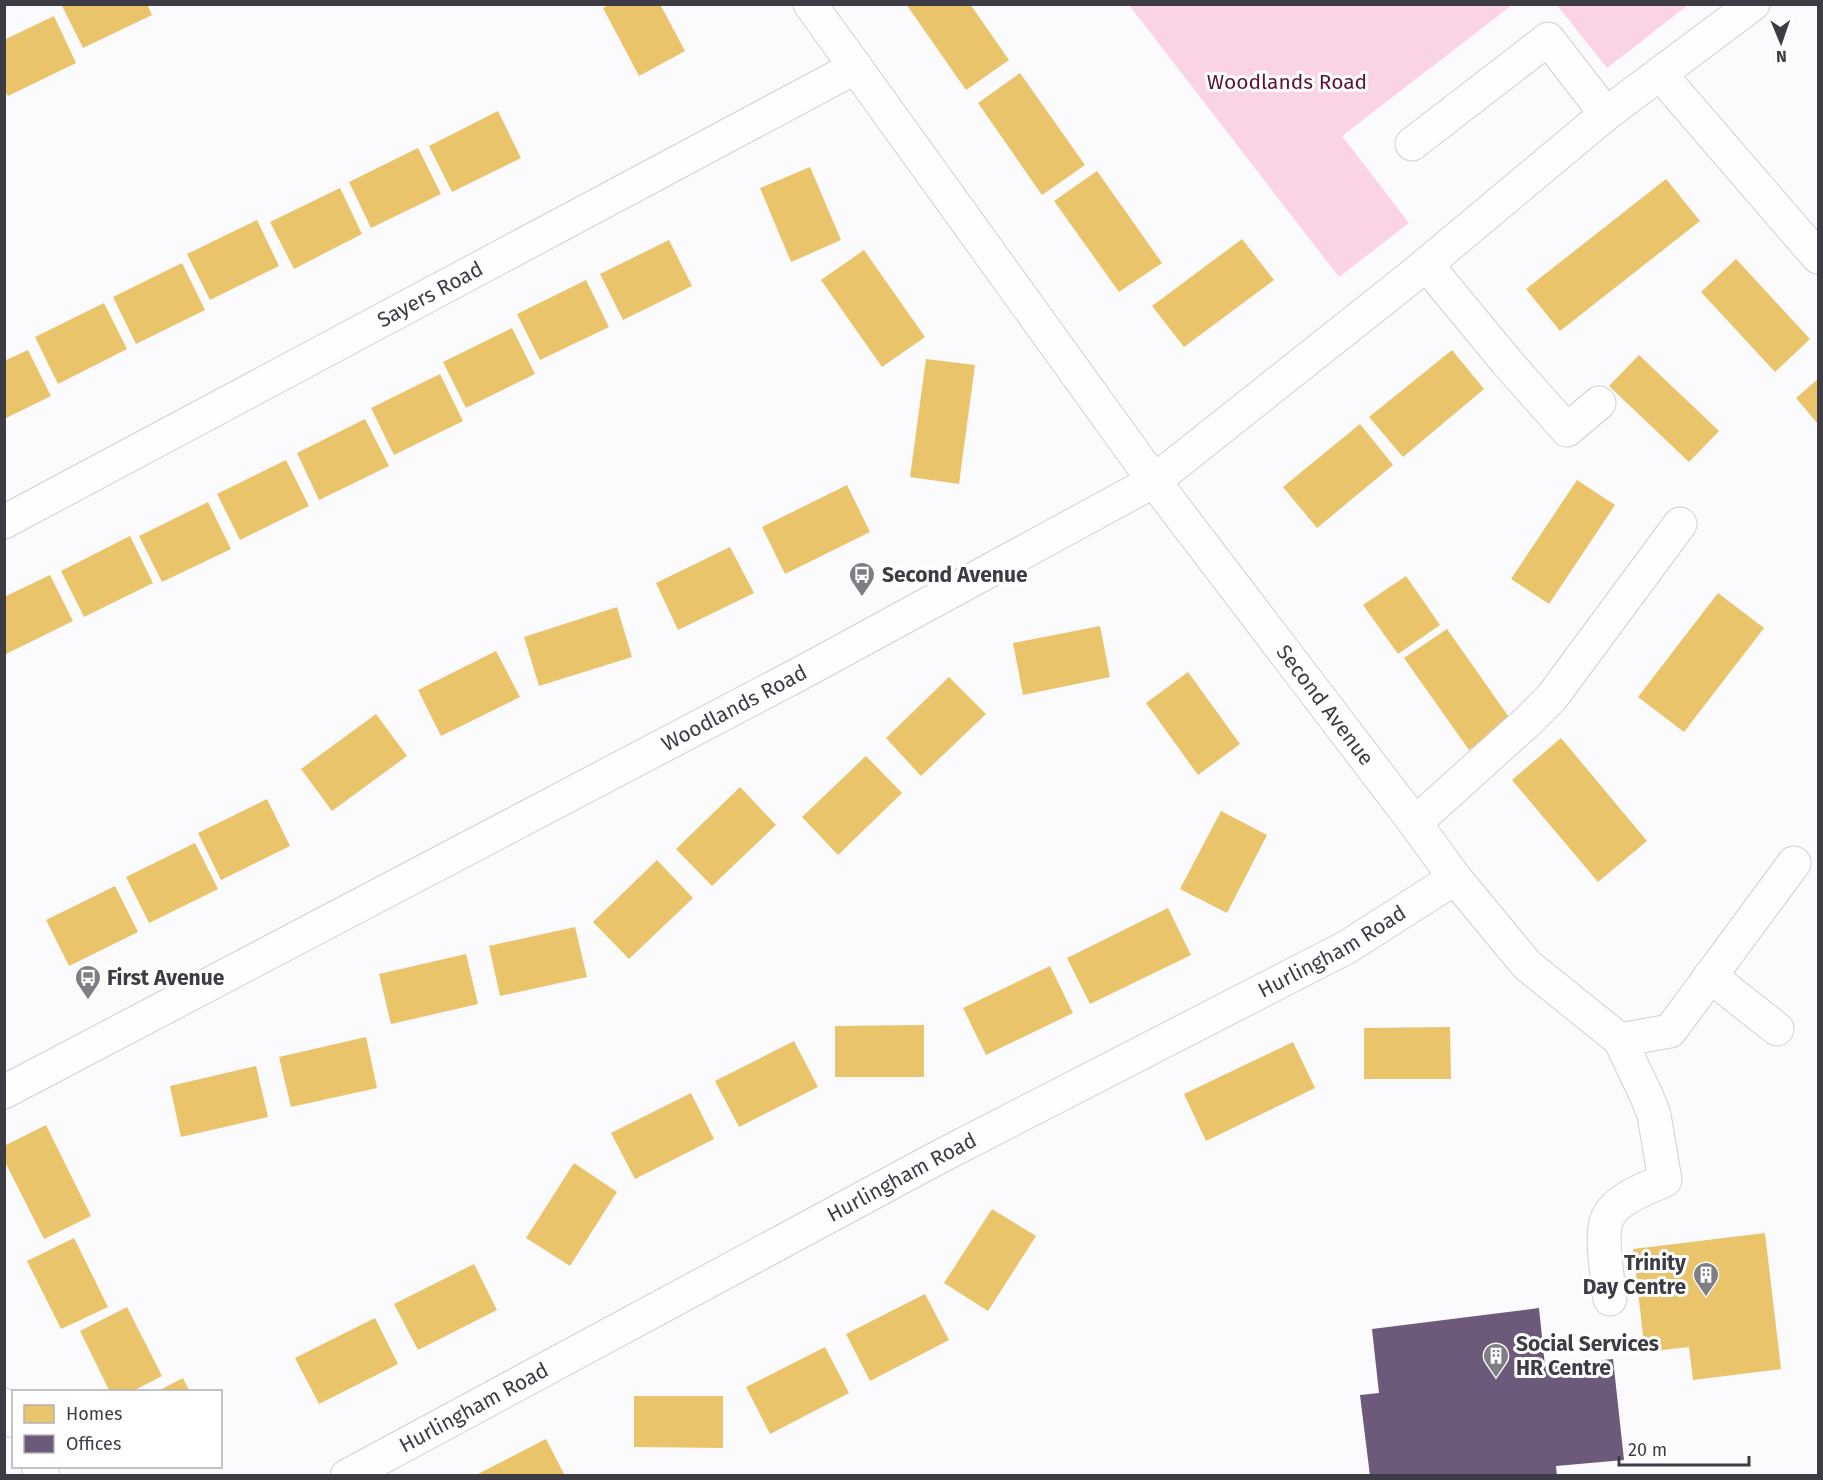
<svg xmlns="http://www.w3.org/2000/svg" width="1823" height="1480" font-family="'Fira Sans',sans-serif">
  <rect width="100%" height="100%" fill="#fbfafd"/>
  <g fill="#fad4e4">
    <path d="M 1129,5 L 1512,5 L 1342,136 L 1409,223 L 1339,277 Z"/>
    <path d="M 1557,5 L 1688,5 L 1607,68 Z"/>
  </g>
  <g fill="#e9c46a">
    <path d="M 61,4 L 147,4 L 152,15 L 83,48 Z"/>
    <path d="M 610,4 L 660,4 L 685,51 L 639,76 L 603,8 Z"/>
    <path d="M 906,4 L 970,4 L 1009,60 L 966,90 Z"/>
    <path d="M 54,16 L 76,63 L 8,96 L 4,90 L 4,40 Z"/>
    <path d="M 1020,73 L 1085,165 L 1042,195 L 978,103 Z"/>
    <path d="M 498,111 L 521,158 L 452,192 L 429,146 Z"/>
    <path d="M 418,148 L 441,194 L 371,228 L 349,182 Z"/>
    <path d="M 810,167 L 841,240 L 791,262 L 760,188 Z"/>
    <path d="M 1097,171 L 1162,263 L 1119,292 L 1054,201 Z"/>
    <path d="M 1666,179 L 1700,221 L 1560,331 L 1526,289 Z"/>
    <path d="M 340,188 L 362,234 L 294,269 L 270,222 Z"/>
    <path d="M 257,220 L 279,266 L 210,300 L 187,254 Z"/>
    <path d="M 1242,239 L 1274,280 L 1184,347 L 1152,306 Z"/>
    <path d="M 669,240 L 692,286 L 623,320 L 600,274 Z"/>
    <path d="M 864,250 L 925,337 L 882,367 L 821,280 Z"/>
    <path d="M 1736,259 L 1810,339 L 1775,372 L 1701,292 Z"/>
    <path d="M 182,263 L 205,310 L 136,344 L 113,297 Z"/>
    <path d="M 586,280 L 609,327 L 540,360 L 517,314 Z"/>
    <path d="M 104,303 L 127,349 L 58,384 L 35,337 Z"/>
    <path d="M 512,328 L 535,374 L 466,408 L 443,362 Z"/>
    <path d="M 28,350 L 51,396 L 4,419 L 4,361 Z"/>
    <path d="M 1452,350 L 1484,389 L 1403,457 L 1369,417 Z"/>
    <path d="M 1639,355 L 1719,431 L 1689,462 L 1609,386 Z"/>
    <path d="M 926,359 L 975,365 L 959,484 L 910,477 Z"/>
    <path d="M 440,374 L 463,421 L 394,455 L 371,408 Z"/>
    <path d="M 1818,379 L 1818,424 L 1796,398 Z"/>
    <path d="M 365,419 L 389,466 L 319,500 L 297,453 Z"/>
    <path d="M 1360,424 L 1393,465 L 1317,528 L 1283,487 Z"/>
    <path d="M 286,460 L 309,506 L 240,540 L 217,494 Z"/>
    <path d="M 1577,480 L 1615,505 L 1549,604 L 1511,579 Z"/>
    <path d="M 847,485 L 870,532 L 785,574 L 762,527 Z"/>
    <path d="M 208,502 L 231,549 L 162,582 L 139,536 Z"/>
    <path d="M 130,536 L 153,583 L 84,617 L 61,571 Z"/>
    <path d="M 730,547 L 754,593 L 678,630 L 656,583 Z"/>
    <path d="M 50,575 L 73,621 L 4,655 L 4,597 Z"/>
    <path d="M 1406,576 L 1440,625 L 1398,654 L 1363,605 Z"/>
    <path d="M 1718,593 L 1764,628 L 1684,732 L 1638,697 Z"/>
    <path d="M 617,607 L 632,657 L 539,686 L 524,637 Z"/>
    <path d="M 1100,626 L 1110,677 L 1023,695 L 1013,643 Z"/>
    <path d="M 1447,629 L 1511,720 L 1469,750 L 1404,658 Z"/>
    <path d="M 496,651 L 520,697 L 441,736 L 418,690 Z"/>
    <path d="M 1188,672 L 1240,744 L 1198,775 L 1146,703 Z"/>
    <path d="M 949,677 L 986,714 L 921,776 L 886,738 Z"/>
    <path d="M 376,714 L 407,756 L 332,811 L 301,769 Z"/>
    <path d="M 1561,738 L 1647,841 L 1598,882 L 1512,780 Z"/>
    <path d="M 866,756 L 902,793 L 838,855 L 802,817 Z"/>
    <path d="M 740,787 L 776,825 L 712,886 L 676,849 Z"/>
    <path d="M 267,799 L 290,846 L 221,880 L 198,833 Z"/>
    <path d="M 1221,811 L 1267,835 L 1227,913 L 1180,889 Z"/>
    <path d="M 195,843 L 218,889 L 149,923 L 126,877 Z"/>
    <path d="M 657,860 L 693,898 L 629,959 L 593,922 Z"/>
    <path d="M 115,886 L 138,932 L 69,966 L 46,920 Z"/>
    <path d="M 1168,908 L 1191,955 L 1090,1004 L 1067,958 Z"/>
    <path d="M 575,927 L 587,977 L 500,996 L 489,946 Z"/>
    <path d="M 466,954 L 478,1004 L 391,1024 L 379,974 Z"/>
    <path d="M 1050,966 L 1073,1013 L 986,1055 L 963,1008 Z"/>
    <path d="M 924,1025 L 924,1077 L 835,1077 L 835,1026 Z"/>
    <path d="M 1450,1027 L 1451,1079 L 1364,1079 L 1364,1028 Z"/>
    <path d="M 366,1037 L 377,1088 L 291,1107 L 279,1057 Z"/>
    <path d="M 794,1041 L 818,1087 L 739,1127 L 715,1081 Z"/>
    <path d="M 1293,1042 L 1315,1088 L 1206,1141 L 1184,1094 Z"/>
    <path d="M 256,1066 L 268,1117 L 181,1137 L 170,1086 Z"/>
    <path d="M 691,1093 L 714,1139 L 635,1179 L 611,1133 Z"/>
    <path d="M 46,1125 L 91,1216 L 44,1239 L 4,1160 L 4,1146 Z"/>
    <path d="M 574,1163 L 617,1192 L 570,1266 L 526,1238 Z"/>
    <path d="M 992,1209 L 1036,1236 L 988,1311 L 944,1283 Z"/>
    <path d="M 1765,1233 L 1781,1369 L 1693,1380 L 1689,1347 L 1645,1352 L 1633,1249 Z"/>
    <path d="M 74,1238 L 108,1307 L 61,1329 L 27,1261 Z"/>
    <path d="M 474,1264 L 497,1310 L 418,1350 L 394,1304 Z"/>
    <path d="M 925,1294 L 949,1340 L 870,1381 L 846,1334 Z"/>
    <path d="M 127,1307 L 162,1376 L 131,1392 L 110,1392 L 80,1331 Z"/>
    <path d="M 375,1318 L 398,1364 L 319,1404 L 295,1358 Z"/>
    <path d="M 825,1347 L 849,1393 L 770,1434 L 746,1387 Z"/>
    <path d="M 183,1378 L 190,1392 L 156,1392 Z"/>
    <path d="M 634,1396 L 723,1396 L 723,1448 L 634,1447 Z"/>
    <path d="M 546,1439 L 565,1476 L 474,1476 Z"/>
  </g>
  <path fill="#6d597a" d="M 1539,1308 L 1545,1366 L 1613,1359 L 1624,1460 L 1556,1466 L 1557,1476 L 1370,1476 L 1360,1395 L 1379,1393 L 1372,1329 Z"/>
  <g fill="none" stroke-linecap="round" stroke-linejoin="round">
    <defs>
      <g id="minor">
        <path id="s1" d="M 810,4 L 1154,481 L 1415,823 L 1455,878 L 1527,965 L 1620,1040 L 1670,1031 L 1794,863"/>
        <path d="M 1660,74 L 1818,257"/>
        <path d="M 1412,144 L 1548,39 L 1606,114"/>
        <path d="M 1426,264 L 1506,361 L 1567,430 L 1599,403"/>
        <path id="s2" d="M 4,522 L 856,67"/>
        <path d="M 1415,823 L 1527,722 L 1552,697 L 1680,524"/>
        <path d="M 1710,976 L 1777,1029"/>
        <path id="s3" d="M 4,1092 L 803,672 L 1154,481 L 1411,277 L 1606,114 L 1753,4"/>
        <path d="M 1610,1299 C 1608,1281 1600,1234 1607,1219 C 1616,1198 1646,1189 1665,1180 L 1654,1115 L 1647,1097 L 1620,1040"/>
        <path d="M 4,1405 L 14,1421"/>
        <path d="M 38,1466 L 43,1476"/>
        <path id="s4" d="M 347,1476 L 939,1157 L 1347,947 L 1455,878"/>
      </g>
    </defs>
    <use href="#minor" stroke="#d1d0d5" stroke-width="35"/>
    <use href="#minor" stroke="#fefeff" stroke-width="33"/>
  </g>
  <defs>
    <symbol id="bus-pin" viewBox="-11 -11 22 30"><path d="M0 17L-7.5 6A9.5 9.5 0 1 1 7.5 6Z" fill="#807e85" stroke="#fff"/><path d="M-5-6H5V4H4V6H2V4H-2V6H-4V4H-5ZM-3.5-4V0h7V-4ZM-3.5 1.2v1.5H-2V1.2ZM2 1.2v1.5H3.5V1.2Z" fill="#fff"/></symbol>
    <symbol id="building-pin" viewBox="-11 -11 22 30"><path d="M0 17L-7.5 6A9.5 9.5 0 1 1 7.5 6Z" fill="#807e85" stroke="#fff"/><path d="M-4-6H4V6H1V3H-1V6H-4ZM-2.5-4.3h1.7v1.8h-1.7ZM.8-4.3h1.7v1.8H.8ZM-2.5-1h1.7V.8h-1.7ZM.8-1h1.7V.8H.8Z" fill="#fff"/></symbol>
  </defs>
  <g fill-rule="evenodd">
    <use href="#bus-pin" x="847" y="560" width="30" height="40"/>
    <use href="#bus-pin" x="73" y="963" width="30" height="40"/>
    <use href="#building-pin" x="1691" y="1260" width="30" height="40"/>
    <use href="#building-pin" x="1481" y="1341" width="30" height="40"/>
  </g>
  <g text-anchor="middle" stroke-width="6" stroke-linejoin="round" paint-order="stroke">
    <g font-size="21" fill="#5f1239" stroke="#fff">
      <text x="1287" y="89">Woodlands Road</text>
    </g>
    <g font-size="21" fill="#3d3c44" stroke="#fff">
      <text dy="7" stroke="none"><textPath href="#s2" startOffset="483">Sayers Road</textPath></text>
      <text dy="7" stroke="none"><textPath href="#s1" startOffset="870">Second Avenue</textPath></text>
      <text dy="7" stroke="none"><textPath href="#s3" startOffset="825">Woodlands Road</textPath></text>
      <text dy="7" stroke="none"><textPath href="#s4" startOffset="1116">Hurlingham Road</textPath></text>
      <text dy="7" stroke="none"><textPath href="#s4" startOffset="630">Hurlingham Road</textPath></text>
      <text dy="7" stroke="none"><textPath href="#s4" startOffset="144">Hurlingham Road</textPath></text>
    </g>
    <g font-size="21" font-weight="bold" fill="#3d3c44" stroke="#fff" text-anchor="start">
      <text x="882" y="582">Second Avenue</text>
      <text x="107" y="985">First Avenue</text>
      <text x="1686" y="1270" text-anchor="end">Trinity<tspan x="1686" dy="24">Day Centre</tspan></text>
      <text x="1516" y="1351">Social Services<tspan x="1516" dy="24">HR Centre</tspan></text>
    </g>
  </g>
  <rect width="1823" height="1480" fill="none" stroke="#3d3c44" stroke-width="12"/>
  <rect x="12" y="1390" width="210" height="78" fill="#ffffff" stroke="#b1b1b4" stroke-width="1.5"/>
  <rect x="24" y="1405" width="30" height="18" fill="#e9c46a" stroke="#b1b1b4" stroke-width="1.5"/>
  <text x="66" y="1420" font-size="18" fill="#3d3c44">Homes</text>
  <rect x="24" y="1435" width="30" height="18" fill="#6d597a" stroke="#b1b1b4" stroke-width="1.5"/>
  <text x="66" y="1450" font-size="18" fill="#3d3c44">Offices</text>
  <g transform="translate(1781 42) rotate(178)" stroke="#ffffff" stroke-width="4.5" paint-order="stroke">
  <path d="M0-4.5L10 22L0 15L-10 22Z" fill="#3d3c44"/>
  <text y="-9" font-size="16" font-weight="bold" text-anchor="middle" fill="#3d3c44">N</text>
  </g>
  <path d="M1619 1456v9h130v-9" fill="none" stroke="#3d3c44" stroke-width="3"/>
  <text x="1628" y="1456" font-size="18" fill="#3d3c44" stroke="#ffffff" stroke-width="4.5" paint-order="stroke">20 m</text>
</svg>
